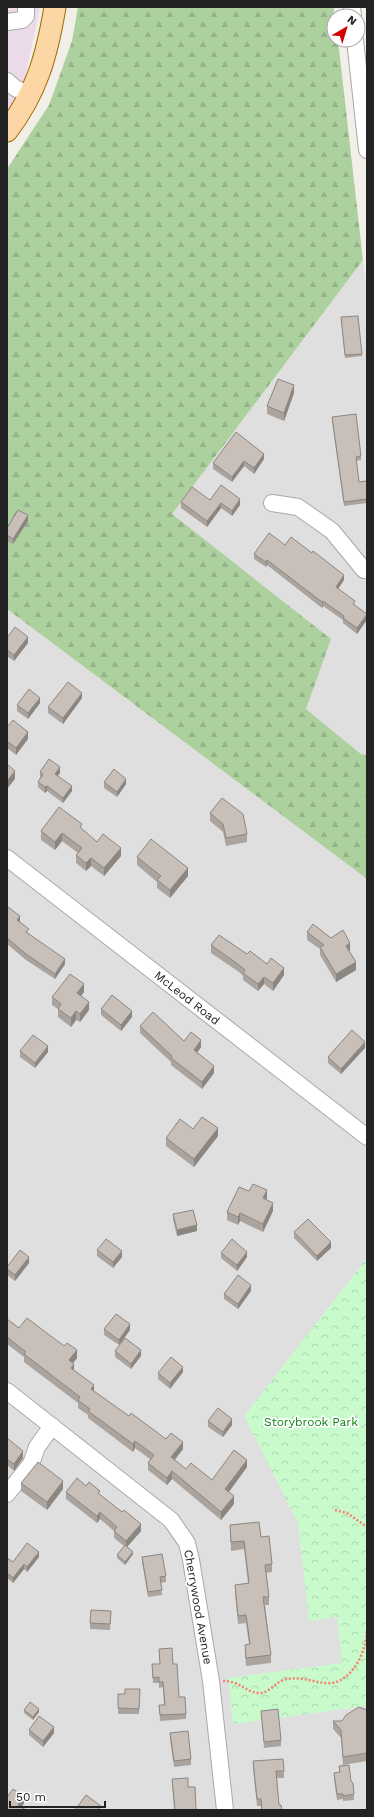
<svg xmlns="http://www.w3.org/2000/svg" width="374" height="1817" font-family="'Work Sans',sans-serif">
  <defs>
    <pattern id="forest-firs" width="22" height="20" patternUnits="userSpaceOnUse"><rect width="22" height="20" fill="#add19e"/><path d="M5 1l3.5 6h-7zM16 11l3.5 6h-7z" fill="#95b388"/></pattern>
    <pattern id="park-crowns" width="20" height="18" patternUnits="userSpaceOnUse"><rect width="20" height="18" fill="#c8facc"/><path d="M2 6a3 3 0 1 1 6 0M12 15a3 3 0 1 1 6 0" fill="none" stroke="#acd6af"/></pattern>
  </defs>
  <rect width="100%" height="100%" fill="#f2efe9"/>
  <g fill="#e0dfdf">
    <path d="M 363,260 L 367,294 L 367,755 L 361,754 L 306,709 L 172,514 Z"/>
    <path d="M 7,609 L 367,879 L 367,1810 L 7,1810 Z"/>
  </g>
  <path fill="#ebdbe8" d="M 7,7 L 40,7 L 24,82 L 7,115 Z"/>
  <path fill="url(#forest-firs)" d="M 78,7 L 334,7 L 334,40 L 338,40 L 363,260 L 172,514 L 331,639 L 306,709 L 361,754 L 367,755 L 367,879 L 7,609 L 7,169 L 49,105 L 72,41 Z"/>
  <path fill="url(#park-crowns)" d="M 367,1258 L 367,1706 L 233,1724 L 228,1678 L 342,1663 L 337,1617 L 309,1621 L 298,1523 L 244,1416 Z"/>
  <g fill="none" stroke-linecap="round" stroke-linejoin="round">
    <defs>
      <g id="minor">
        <path d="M 352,7 L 353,16"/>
        <path d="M 7,22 L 22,20 L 26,16 L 26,7"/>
        <path d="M 355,40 L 367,150"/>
        <path d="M 7,81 L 15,88 L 30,95"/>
        <path d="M 272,503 L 298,507 L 332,531 L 364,570 L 367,570"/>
        <path d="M 7,858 L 367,1137"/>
        <path d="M 7,1391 L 171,1520 L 187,1543 L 191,1560 L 211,1681 L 225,1810"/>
        <path d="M 7,1494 L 31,1464 L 37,1447 L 52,1426"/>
      </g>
      <path id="major" d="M 7,131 C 37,92 47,55 55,7"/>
    </defs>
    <use href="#minor" stroke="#a9a9a9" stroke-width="18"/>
    <use href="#major" stroke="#a06b00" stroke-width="23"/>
    <g stroke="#fa8072" stroke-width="2.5" stroke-dasharray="2 2" stroke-linecap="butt">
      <path d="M 335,1510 L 347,1513 L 367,1527"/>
      <path d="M 223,1681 C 240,1681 246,1692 258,1693 C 270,1694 275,1681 287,1679 C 298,1677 308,1680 318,1682 C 324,1683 331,1684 336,1682 C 350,1678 361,1660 364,1647 C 366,1642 366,1637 367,1632"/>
    </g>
    <use href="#minor" stroke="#fff" stroke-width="16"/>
    <use href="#major" stroke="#fcd6a4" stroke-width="21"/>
  </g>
  <g fill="#aba49e">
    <path d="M 341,317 L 362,354 L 362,356 L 345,358 Z"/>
    <path d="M 294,393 L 284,421 L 267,414 L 267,406 Z"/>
    <path d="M 332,417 L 361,456 L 361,460 L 356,461 L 359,482 L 367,481 L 367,503 L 344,506 L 332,421 Z"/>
    <path d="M 264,459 L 254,474 L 244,466 L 232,482 L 213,469 L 213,463 Z"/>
    <path d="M 210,500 L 240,505 L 232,516 L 221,508 L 207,527 L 181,508 L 181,502 Z"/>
    <path d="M 28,521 L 13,544 L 7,541 L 7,528 Z"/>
    <path d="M 285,545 L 344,580 L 338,589 L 355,606 L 367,614 L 357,634 L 343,623 L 343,620 L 323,606 L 322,608 L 267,565 L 266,567 L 254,559 L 254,554 Z"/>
    <path d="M 7,638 L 28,643 L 14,661 L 7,656 Z"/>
    <path d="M 82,698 L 63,724 L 48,713 L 48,707 Z"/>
    <path d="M 40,703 L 28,719 L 17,711 L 17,705 Z"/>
    <path d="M 7,727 L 28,739 L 16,755 L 7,748 Z"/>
    <path d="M 40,772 L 60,773 L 58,776 L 72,791 L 63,803 L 47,791 L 45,793 L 38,787 L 38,782 L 40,778 Z"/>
    <path d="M 104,782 L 126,784 L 117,797 L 104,788 Z"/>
    <path d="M 210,813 L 247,834 L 247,842 L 226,846 L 223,832 L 210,821 Z"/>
    <path d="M 82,829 L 97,842 L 121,856 L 104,876 L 91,866 L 86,871 L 76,863 L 76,855 L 78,853 L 62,841 L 55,850 L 41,840 L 41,831 Z"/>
    <path d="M 137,857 L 188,876 L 170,898 L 157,888 L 157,882 L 137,865 Z"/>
    <path d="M 7,909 L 20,922 L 29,934 L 65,964 L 55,979 L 26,960 L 7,944 Z"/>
    <path d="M 307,932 L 331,938 L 350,950 L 349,951 L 356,970 L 336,982 L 320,955 L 320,949 L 307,940 Z"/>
    <path d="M 211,945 L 247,954 L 267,964 L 284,975 L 273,991 L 264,984 L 258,991 L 243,980 L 243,976 L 239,972 L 211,953 Z"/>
    <path d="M 84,992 L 81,996 L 89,1010 L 80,1022 L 76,1020 L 71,1027 L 58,1017 L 58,1009 L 52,1005 L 52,997 Z"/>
    <path d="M 101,1009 L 132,1017 L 121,1031 L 101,1015 Z"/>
    <path d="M 140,1026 L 201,1047 L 197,1053 L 214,1073 L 202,1089 L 171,1065 L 171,1062 L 140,1033 Z"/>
    <path d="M 365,1048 L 341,1074 L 328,1063 L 328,1057 Z"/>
    <path d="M 20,1051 L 48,1052 L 35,1068 L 20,1057 Z"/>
    <path d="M 193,1129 L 218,1136 L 194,1167 L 166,1146 L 166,1138 Z"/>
    <path d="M 249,1191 L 267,1198 L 266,1199 L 273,1211 L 263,1232 L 240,1221 L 238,1225 L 227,1220 L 227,1212 Z"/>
    <path d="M 173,1214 L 197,1231 L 177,1236 L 173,1220 Z"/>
    <path d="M 294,1232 L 331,1248 L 317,1261 L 294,1238 Z"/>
    <path d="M 97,1250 L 122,1257 L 113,1268 L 97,1256 Z"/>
    <path d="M 221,1253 L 247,1257 L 237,1271 L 221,1258 Z"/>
    <path d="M 29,1263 L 15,1281 L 7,1275 L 7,1267 Z"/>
    <path d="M 251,1291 L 238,1309 L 224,1299 L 224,1294 Z"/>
    <path d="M 7,1319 L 19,1328 L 77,1358 L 73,1363 L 74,1370 L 94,1391 L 129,1416 L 183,1449 L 175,1460 L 186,1469 L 212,1480 L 247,1467 L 229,1492 L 234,1504 L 221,1520 L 172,1479 L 167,1485 L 148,1470 L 148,1463 L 150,1459 L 135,1448 L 133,1452 L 88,1418 L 88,1415 L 78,1408 L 78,1403 L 24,1362 L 24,1357 L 7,1344 Z"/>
    <path d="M 104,1329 L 130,1330 L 119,1345 L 104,1335 Z"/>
    <path d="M 115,1351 L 141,1356 L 131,1369 L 115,1357 Z"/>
    <path d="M 183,1372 L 170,1389 L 158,1379 L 158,1373 Z"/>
    <path d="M 208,1421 L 232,1425 L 223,1437 L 208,1427 Z"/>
    <path d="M 7,1438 L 23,1458 L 14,1471 L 7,1465 Z"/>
    <path d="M 21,1483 L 63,1489 L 47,1510 L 21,1491 Z"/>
    <path d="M 86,1486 L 100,1495 L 141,1531 L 127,1547 L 133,1554 L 125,1565 L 117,1558 L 117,1555 L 124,1546 L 114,1538 L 114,1531 L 100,1519 L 97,1523 L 66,1499 L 66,1492 Z"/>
    <path d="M 230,1525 L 261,1537 L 272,1564 L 272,1572 L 266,1573 L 269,1597 L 269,1605 L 265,1605 L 271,1655 L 271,1663 L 246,1666 L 245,1653 L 245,1645 L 249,1644 L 246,1623 L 238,1624 L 235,1593 L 235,1585 L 248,1583 L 244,1549 L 231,1551 L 230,1533 Z"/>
    <path d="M 39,1557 L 27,1572 L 24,1569 L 13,1583 L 7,1578 L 7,1558 L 13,1562 Z"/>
    <path d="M 142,1557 L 166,1576 L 166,1582 L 161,1583 L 162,1595 L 148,1597 L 142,1562 Z"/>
    <path d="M 111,1617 L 110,1630 L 90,1629 L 90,1623 Z"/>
    <path d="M 159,1649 L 173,1664 L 179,1697 L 186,1714 L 186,1719 L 160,1721 L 159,1705 L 164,1705 L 163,1687 L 159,1688 L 159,1683 L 153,1683 L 152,1670 L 152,1664 L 160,1664 Z"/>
    <path d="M 140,1689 L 139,1714 L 118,1714 L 118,1694 L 125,1694 Z"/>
    <path d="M 24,1710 L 39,1712 L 33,1720 L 24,1713 Z"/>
    <path d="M 367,1710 L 367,1761 L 343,1765 L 341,1738 L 333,1729 L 333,1721 L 342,1721 Z"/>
    <path d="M 261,1711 L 281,1740 L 281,1746 L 264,1748 Z"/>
    <path d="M 29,1730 L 54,1733 L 43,1747 L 29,1735 Z"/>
    <path d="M 170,1733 L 191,1759 L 191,1765 L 174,1767 L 170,1739 Z"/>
    <path d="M 253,1761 L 284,1771 L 284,1778 L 277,1778 L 279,1805 L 282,1810 L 261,1810 L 261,1806 L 257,1806 L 253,1768 Z"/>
    <path d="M 339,1766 L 351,1781 L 354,1794 L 354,1800 L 343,1801 L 343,1799 L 337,1800 L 334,1779 L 334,1773 L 339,1772 Z"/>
    <path d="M 172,1779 L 188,1787 L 196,1810 L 174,1810 Z"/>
  </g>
  <g fill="#8b8681">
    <path d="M 294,385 L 294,393 L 284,421 L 284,413 Z"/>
    <path d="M 264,454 L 264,459 L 254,474 L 254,468 Z"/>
    <path d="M 244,461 L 244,466 L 232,482 L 232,477 Z"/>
    <path d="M 240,499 L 240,505 L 232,516 L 232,511 Z"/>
    <path d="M 221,503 L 221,508 L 207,527 L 207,521 Z"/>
    <path d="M 28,515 L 28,521 L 13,544 L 13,539 Z"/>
    <path d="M 267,560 L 267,565 L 266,567 L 266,562 Z"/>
    <path d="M 344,575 L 344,580 L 336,592 L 336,587 Z"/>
    <path d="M 323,601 L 323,606 L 322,608 L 322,602 Z"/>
    <path d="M 367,615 L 367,620 L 357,634 L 357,628 Z"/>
    <path d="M 28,637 L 28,643 L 14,661 L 14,655 Z"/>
    <path d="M 82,693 L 82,698 L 63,724 L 63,718 Z"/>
    <path d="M 40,698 L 40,703 L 28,719 L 28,713 Z"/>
    <path d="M 28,732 L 28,739 L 16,755 L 16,748 Z"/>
    <path d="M 60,767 L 60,773 L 55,779 L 55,774 Z"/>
    <path d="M 15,771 L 15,779 L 7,789 L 7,781 Z"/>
    <path d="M 126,779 L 126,784 L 117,797 L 117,792 Z"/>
    <path d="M 47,786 L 47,791 L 45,793 L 45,787 Z"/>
    <path d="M 72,786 L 72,791 L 63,803 L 63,798 Z"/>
    <path d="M 62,833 L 62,841 L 55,850 L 55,842 Z"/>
    <path d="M 121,848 L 121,856 L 104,876 L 104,868 Z"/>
    <path d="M 91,858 L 91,866 L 86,871 L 86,863 Z"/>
    <path d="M 188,868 L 188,876 L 170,898 L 170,890 Z"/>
    <path d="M 20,916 L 20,922 L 17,926 L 17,920 Z"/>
    <path d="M 350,943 L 350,950 L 346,953 L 346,946 Z"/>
    <path d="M 65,959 L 65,964 L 55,979 L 55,974 Z"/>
    <path d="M 356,962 L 356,970 L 336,982 L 336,974 Z"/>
    <path d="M 284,968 L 284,975 L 273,991 L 273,983 Z"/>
    <path d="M 264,977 L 264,984 L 258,991 L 258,984 Z"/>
    <path d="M 84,984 L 84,992 L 77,1001 L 77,993 Z"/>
    <path d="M 89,1002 L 89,1010 L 80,1022 L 80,1014 Z"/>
    <path d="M 76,1011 L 76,1020 L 71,1027 L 71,1018 Z"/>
    <path d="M 132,1011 L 132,1017 L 121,1031 L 121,1025 Z"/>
    <path d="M 201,1040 L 201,1047 L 194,1057 L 194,1050 Z"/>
    <path d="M 365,1042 L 365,1048 L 341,1074 L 341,1069 Z"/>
    <path d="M 48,1046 L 48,1052 L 35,1068 L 35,1063 Z"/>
    <path d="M 214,1066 L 214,1073 L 202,1089 L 202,1082 Z"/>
    <path d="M 218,1128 L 218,1136 L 194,1167 L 194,1159 Z"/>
    <path d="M 267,1190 L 267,1198 L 263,1206 L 263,1198 Z"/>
    <path d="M 273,1203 L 273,1211 L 263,1232 L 263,1224 Z"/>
    <path d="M 240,1213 L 240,1221 L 238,1225 L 238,1217 Z"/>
    <path d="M 197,1225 L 197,1231 L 177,1236 L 177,1230 Z"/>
    <path d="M 331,1242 L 331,1248 L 317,1261 L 317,1256 Z"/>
    <path d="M 122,1251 L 122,1257 L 113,1268 L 113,1262 Z"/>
    <path d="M 247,1252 L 247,1257 L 237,1271 L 237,1265 Z"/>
    <path d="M 29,1257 L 29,1263 L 15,1281 L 15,1275 Z"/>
    <path d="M 251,1285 L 251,1291 L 238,1309 L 238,1304 Z"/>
    <path d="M 130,1324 L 130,1330 L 119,1345 L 119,1340 Z"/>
    <path d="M 77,1350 L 77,1358 L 69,1368 L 69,1360 Z"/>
    <path d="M 141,1350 L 141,1356 L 131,1369 L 131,1364 Z"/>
    <path d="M 74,1364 L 74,1372 L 71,1368 Z"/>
    <path d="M 183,1367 L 183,1372 L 170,1389 L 170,1383 Z"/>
    <path d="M 94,1385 L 94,1393 L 91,1389 Z"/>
    <path d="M 232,1419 L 232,1425 L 223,1437 L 223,1432 Z"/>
    <path d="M 135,1441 L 135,1448 L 133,1452 L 133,1444 Z"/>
    <path d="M 183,1442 L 183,1449 L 171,1464 L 171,1457 Z"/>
    <path d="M 23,1451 L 23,1458 L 14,1471 L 14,1464 Z"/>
    <path d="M 247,1460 L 247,1467 L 225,1497 L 225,1489 Z"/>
    <path d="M 172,1471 L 172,1479 L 167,1485 L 167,1478 Z"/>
    <path d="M 63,1481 L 63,1489 L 47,1510 L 47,1502 Z"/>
    <path d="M 234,1496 L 234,1504 L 221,1520 L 221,1512 Z"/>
    <path d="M 100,1512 L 100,1519 L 97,1523 L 97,1516 Z"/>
    <path d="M 141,1524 L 141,1531 L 126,1548 L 126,1541 Z"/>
    <path d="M 39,1552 L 39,1557 L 27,1572 L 27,1567 Z"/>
    <path d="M 133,1552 L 133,1554 L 125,1565 L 125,1562 Z"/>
    <path d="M 24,1564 L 24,1569 L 13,1583 L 13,1578 Z"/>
    <path d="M 39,1709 L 39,1712 L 33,1720 L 33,1717 Z"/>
    <path d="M 54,1727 L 54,1733 L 43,1747 L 43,1741 Z"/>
    <path d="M 24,1796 L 24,1803 L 20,1810 L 18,1805 Z"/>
  </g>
  <g fill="#c7bfb8" stroke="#8b8681">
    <path d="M 358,316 L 362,354 L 345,355 L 341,317 Z"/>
    <path d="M 278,379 L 294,385 L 284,413 L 267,406 Z"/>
    <path d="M 356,414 L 361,456 L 356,457 L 359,482 L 367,481 L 367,499 L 344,502 L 332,417 Z"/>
    <path d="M 236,432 L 264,454 L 254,468 L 244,461 L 232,477 L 213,463 Z"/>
    <path d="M 221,485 L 240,499 L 232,511 L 221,503 L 207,521 L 181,502 L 192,487 L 210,500 Z"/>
    <path d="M 18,510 L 28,515 L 13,539 L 7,535 L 7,528 Z"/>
    <path d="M 269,533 L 285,545 L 291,537 L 312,553 L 313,551 L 344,575 L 336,587 L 355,601 L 353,604 L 367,614 L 357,628 L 343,618 L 344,616 L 323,601 L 322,602 L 267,560 L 266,562 L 254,554 Z"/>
    <path d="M 15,627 L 28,637 L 14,655 L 7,650 L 7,638 Z"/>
    <path d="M 68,682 L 82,693 L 63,718 L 48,707 Z"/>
    <path d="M 29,689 L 40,698 L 28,713 L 17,705 Z"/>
    <path d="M 13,720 L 28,732 L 16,748 L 7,741 L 7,727 Z"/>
    <path d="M 49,759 L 60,767 L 55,774 L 72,786 L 63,798 L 47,786 L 45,787 L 38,782 L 43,774 L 40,772 Z"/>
    <path d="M 7,764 L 15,771 L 7,781 Z"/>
    <path d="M 114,769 L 126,779 L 117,792 L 104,782 Z"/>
    <path d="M 222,798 L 243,814 L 247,834 L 226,838 L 223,824 L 210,813 Z"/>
    <path d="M 59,807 L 82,824 L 80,827 L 97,842 L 103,834 L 121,848 L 104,868 L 91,858 L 86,863 L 76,855 L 82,848 L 62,833 L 55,842 L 41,831 Z"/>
    <path d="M 151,839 L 188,868 L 170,890 L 157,880 L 161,876 L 137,857 Z"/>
    <path d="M 8,907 L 20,916 L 17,920 L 29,929 L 26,932 L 65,959 L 55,974 L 26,954 L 7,938 L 7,909 Z"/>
    <path d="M 313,924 L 331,938 L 343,930 L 350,943 L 346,946 L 356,962 L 336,974 L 320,947 L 324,945 L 307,932 Z"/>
    <path d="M 219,935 L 247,954 L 250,951 L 267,964 L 271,958 L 284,968 L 273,983 L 264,977 L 258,984 L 243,973 L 245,970 L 239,965 L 211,945 Z"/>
    <path d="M 70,974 L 84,984 L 77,993 L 89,1002 L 80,1014 L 76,1011 L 71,1018 L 58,1009 L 61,1004 L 52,997 Z"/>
    <path d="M 112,995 L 132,1011 L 121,1025 L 101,1009 Z"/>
    <path d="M 153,1012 L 184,1041 L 191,1032 L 201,1040 L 194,1050 L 214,1066 L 202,1082 L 171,1058 L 172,1056 L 140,1026 Z"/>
    <path d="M 352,1030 L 365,1042 L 341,1069 L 328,1057 Z"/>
    <path d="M 33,1035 L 48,1046 L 35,1063 L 20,1051 Z"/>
    <path d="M 202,1117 L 218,1128 L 194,1159 L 166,1138 L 180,1119 L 193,1129 Z"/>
    <path d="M 253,1184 L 267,1190 L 263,1198 L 273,1203 L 263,1224 L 240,1213 L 238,1217 L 227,1212 L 239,1187 L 249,1191 Z"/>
    <path d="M 193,1210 L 197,1225 L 177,1230 L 173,1214 Z"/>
    <path d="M 308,1219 L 331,1242 L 317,1256 L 294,1232 Z"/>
    <path d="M 106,1239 L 122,1251 L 113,1262 L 97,1250 Z"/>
    <path d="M 232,1239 L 247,1252 L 237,1265 L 221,1253 Z"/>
    <path d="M 20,1250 L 29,1257 L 15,1275 L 7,1269 L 7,1267 Z"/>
    <path d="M 238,1275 L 251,1285 L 238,1304 L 224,1294 Z"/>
    <path d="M 116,1314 L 130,1324 L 119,1340 L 104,1329 Z"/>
    <path d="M 27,1318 L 64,1346 L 67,1343 L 77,1350 L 69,1360 L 74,1364 L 71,1368 L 94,1385 L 91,1389 L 129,1416 L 131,1413 L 166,1439 L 171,1433 L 183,1442 L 171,1457 L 186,1469 L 191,1463 L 212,1480 L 234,1450 L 247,1460 L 225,1489 L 234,1496 L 221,1512 L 172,1471 L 167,1478 L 148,1463 L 154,1455 L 135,1441 L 133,1444 L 88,1411 L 90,1409 L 78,1400 L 80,1397 L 24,1354 L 26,1352 L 7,1337 L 7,1319 L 19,1328 Z"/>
    <path d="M 125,1338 L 141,1350 L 131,1364 L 115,1351 Z"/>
    <path d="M 171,1357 L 183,1367 L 170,1383 L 158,1373 Z"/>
    <path d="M 218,1408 L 232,1419 L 223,1432 L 208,1421 Z"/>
    <path d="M 7,1438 L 23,1451 L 14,1464 L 7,1459 Z"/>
    <path d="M 38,1462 L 63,1481 L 47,1502 L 21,1483 Z"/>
    <path d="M 77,1478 L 86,1486 L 89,1482 L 100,1491 L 98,1493 L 122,1512 L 124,1510 L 141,1524 L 126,1541 L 114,1531 L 117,1527 L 100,1512 L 97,1516 L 66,1492 Z"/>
    <path d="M 259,1522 L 261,1537 L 269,1536 L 272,1564 L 265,1565 L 269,1597 L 263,1597 L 271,1655 L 246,1658 L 245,1645 L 250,1644 L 246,1615 L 238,1616 L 235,1585 L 249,1583 L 244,1541 L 231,1542 L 230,1525 Z"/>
    <path d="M 27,1543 L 39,1552 L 27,1567 L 24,1564 L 13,1578 L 7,1573 L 7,1558 L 13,1562 Z"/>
    <path d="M 125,1545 L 133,1552 L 125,1562 L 117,1555 Z"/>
    <path d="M 162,1554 L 166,1576 L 160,1577 L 162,1590 L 148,1592 L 142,1557 Z"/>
    <path d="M 91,1610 L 111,1611 L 110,1624 L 90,1623 Z"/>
    <path d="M 172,1648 L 173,1664 L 177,1664 L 179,1697 L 185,1697 L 186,1714 L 160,1715 L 159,1705 L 165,1705 L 163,1682 L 159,1682 L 159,1677 L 153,1678 L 152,1664 L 160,1664 L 159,1649 Z"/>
    <path d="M 125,1689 L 140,1689 L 139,1709 L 118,1708 L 118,1694 L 125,1694 Z"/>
    <path d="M 30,1702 L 39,1709 L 33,1717 L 24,1710 Z"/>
    <path d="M 359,1707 L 367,1710 L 367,1753 L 343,1757 L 341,1730 L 333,1721 L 342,1721 L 346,1715 Z"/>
    <path d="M 278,1709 L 281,1740 L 264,1742 L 261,1711 Z"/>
    <path d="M 39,1716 L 54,1727 L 43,1741 L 29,1730 Z"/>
    <path d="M 188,1731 L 191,1759 L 174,1761 L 170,1733 Z"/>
    <path d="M 283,1759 L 284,1771 L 276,1771 L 279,1805 L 281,1805 L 282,1810 L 262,1810 L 261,1799 L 257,1799 L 253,1761 Z"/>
    <path d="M 349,1765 L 351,1781 L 353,1783 L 354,1794 L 343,1796 L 343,1794 L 337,1794 L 334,1773 L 340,1772 L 339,1766 Z"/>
    <path d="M 188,1778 L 188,1787 L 195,1787 L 196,1810 L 175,1810 L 172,1779 Z"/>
    <path d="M 13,1789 L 24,1796 L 18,1805 L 26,1810 L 7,1810 L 7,1797 Z"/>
    <path d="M 86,1795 L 101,1806 L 98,1810 L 75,1810 Z"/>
  </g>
  <g text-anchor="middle" stroke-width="3.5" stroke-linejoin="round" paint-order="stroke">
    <g font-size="12" fill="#222" stroke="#fff">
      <text transform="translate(187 998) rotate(38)" y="4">McLeod Road</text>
      <text transform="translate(198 1607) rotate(80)" y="4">Cherrywood Avenue</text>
    </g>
    <g font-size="12" fill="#0c8416" stroke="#fff">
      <text x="311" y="1426">Storybrook Park</text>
    </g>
  </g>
  <rect width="374" height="1817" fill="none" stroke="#222222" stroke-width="16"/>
  <g transform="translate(346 28) rotate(38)"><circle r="19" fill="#ffffff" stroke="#a7a7a7"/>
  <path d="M0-3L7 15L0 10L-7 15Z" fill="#d40000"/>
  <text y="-6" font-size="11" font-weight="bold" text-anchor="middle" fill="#222222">N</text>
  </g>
  <path d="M10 1801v6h95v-6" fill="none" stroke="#222222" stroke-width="2"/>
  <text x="16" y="1801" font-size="12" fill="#222222" stroke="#ffffff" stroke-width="3" paint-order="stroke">50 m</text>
</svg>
